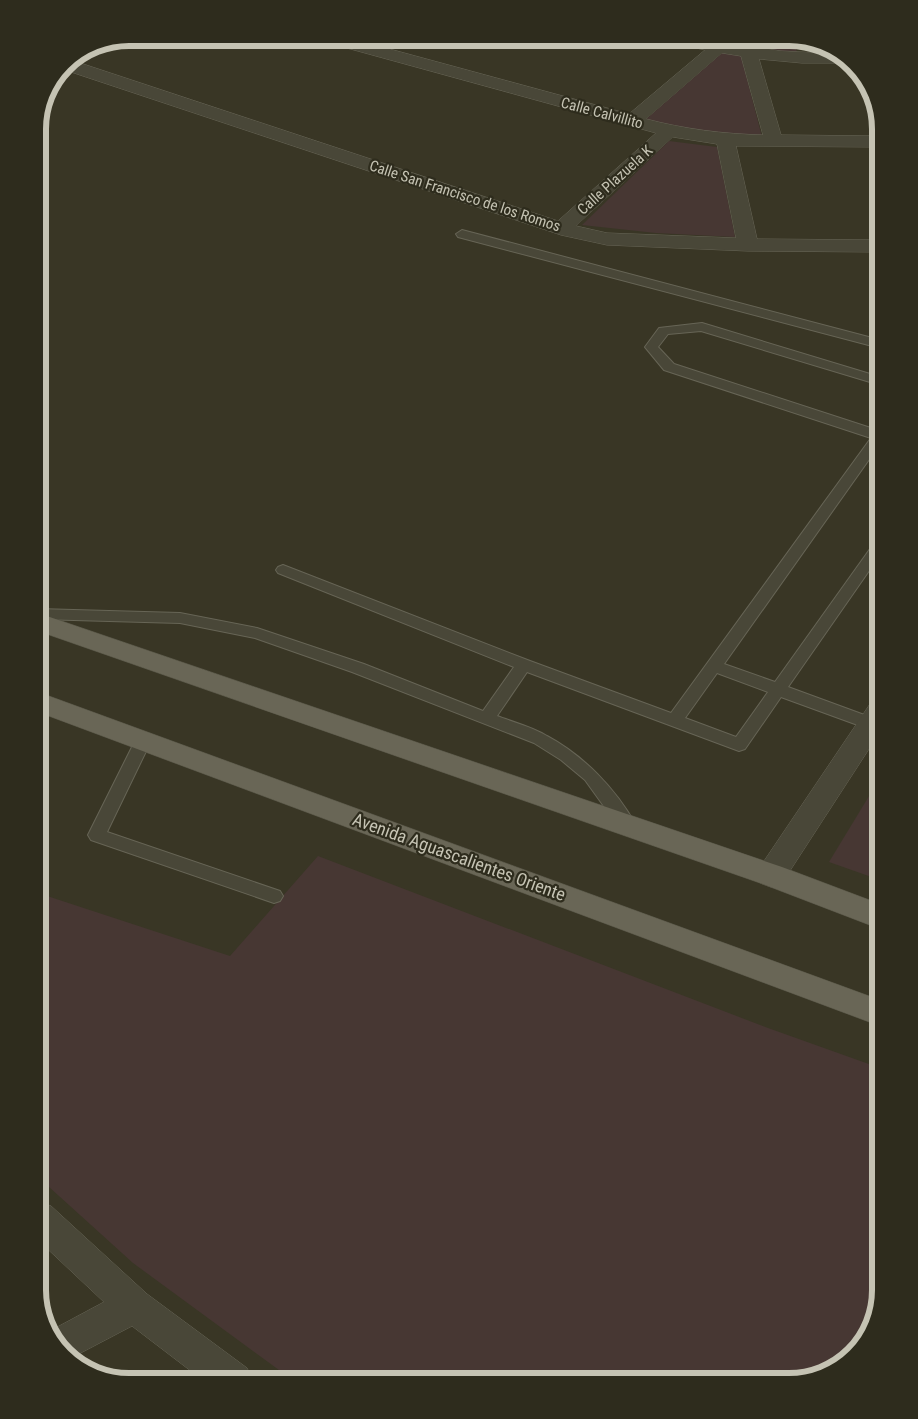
<svg xmlns="http://www.w3.org/2000/svg" width="918" height="1419" font-family="'Roboto Condensed',sans-serif">
  <rect width="100%" height="100%" fill="#393625"/>
  <g fill="#473733">
    <path d="M 706,38 L 794,38 L 797,53 L 747,49 L 703,40 Z"/>
    <path d="M 722,53 L 741,56 L 762,137 L 698,132 L 645,120 Z"/>
    <path d="M 669,141 L 717,147 L 735,237 L 656,233 L 582,225 Z"/>
    <path d="M 880,778 L 880,880 L 829,862 Z"/>
    <path d="M 318,856 L 768,1028 L 880,1068 L 880,1290 L 865,1341 L 830,1372 L 789,1381 L 294,1381 L 133,1263 L 38,1177 L 38,893 L 230,956 Z"/>
  </g>
  <g fill="none" stroke-linecap="round" stroke-linejoin="round">
    <defs>
      <g id="lane">
        <path d="M 462,230 L 880,340 L 880,348 L 458,237 L 456,234 Z"/>
        <path d="M 702,323 L 880,377 L 880,385 L 701,331 L 668,334 L 658,347 L 674,364 L 880,431 L 880,444 L 724,664 L 775,682 L 875,542 L 880,540 L 880,555 L 788,687 L 878,720 L 880,724 L 878,728 L 872,730 L 866,728 L 781,697 L 745,749 L 739,751 L 527,672 L 497,716 C 513,722 532,727 547,736 C 584,756 615,788 636,825 L 633,830 L 627,832 L 621,830 L 585,780 L 561,760 L 534,743 L 352,672 L 255,638 L 180,623 L 38,619 L 38,609 L 180,613 L 257,628 L 364,664 L 483,711 L 514,667 L 278,573 L 276,570 L 278,567 L 283,565 L 530,661 L 671,713 L 871,438 L 664,370 L 645,347 L 659,328 ZM 717,673 L 768,692 L 736,737 L 685,718 Z"/>
        <path d="M 143,735 L 149,737 L 151,741 L 107,832 L 280,891 L 283,896 L 280,901 L 274,903 L 91,840 L 88,835 L 137,737 Z"/>
      </g>
      <g id="street">
        <path d="M 322,38 L 349,38 L 629,114 L 705,50 L 670,42 L 668,38 L 697,38 L 781,51 L 841,54 L 849,63 L 802,63 L 759,59 L 781,135 L 880,136 L 880,147 L 736,146 L 757,239 L 880,240 L 880,252 L 748,251 L 607,245 L 561,235 L 62,69 L 64,64 L 71,60 L 558,221 L 656,133 L 325,42 ZM 722,53 L 741,56 L 763,135 C 723,134 684,129 646,119 ZM 673,137 L 717,144 L 736,238 L 607,233 L 576,226 Z"/>
        <path d="M 880,701 L 880,732 L 782,883 L 771,887 L 760,883 L 756,875 L 760,867 L 870,704 Z"/>
        <path d="M 38,1201 L 51,1206 L 147,1294 L 247,1368 L 253,1381 L 204,1381 L 132,1326 L 71,1358 L 48,1332 L 104,1302 L 38,1240 Z"/>
      </g>
      <g id="primary">
        <path d="M 38,613 L 782,867 L 880,904 L 880,929 L 760,883 L 38,631 Z"/>
        <path d="M 38,692 L 880,1000 L 880,1026 L 38,712 Z"/>
      </g>
    </defs>
    <use href="#lane" stroke="#676556" stroke-width="2"/>
    <use href="#street" stroke="#676556" stroke-width="1"/>
    <use href="#primary" stroke="#555344" stroke-width="1"/>
    <use href="#lane" fill="#494738" fill-rule="evenodd"/>
    <use href="#street" fill="#494738" fill-rule="evenodd"/>
    <use href="#primary" fill="#696656" fill-rule="evenodd"/>
  </g>
  <g text-anchor="middle" stroke-width="4.5" stroke-linejoin="round" paint-order="stroke">
    <g font-size="15" fill="#c5c3b3" stroke="#2e2c1d">
      <text transform="translate(602 113) rotate(15)" y="5">Calle Calvillito</text>
      <text transform="translate(615 180) rotate(-42)" y="5">Calle Plazuela K</text>
      <text transform="translate(465 196) rotate(18)" y="5">Calle San Francisco de los Romos</text>
    </g>
    <g font-size="18" fill="#c5c3b3" stroke="#2e2c1d">
      <text transform="translate(459 857) rotate(20)" y="6">Avenida Aguascalientes Oriente</text>
    </g>
  </g>
  <path d="M0 0H918V1419H0ZM129 46H789A83 83 0 0 1 872 129V1290A83 83 0 0 1 789 1373H129A83 83 0 0 1 46 1290V129A83 83 0 0 1 129 46Z" fill="#2e2c1d" fill-rule="evenodd"/>
  <path fill="none" stroke="#c5c3b3" stroke-width="6" d="M129 46H789A83 83 0 0 1 872 129V1290A83 83 0 0 1 789 1373H129A83 83 0 0 1 46 1290V129A83 83 0 0 1 129 46Z"/>
</svg>
